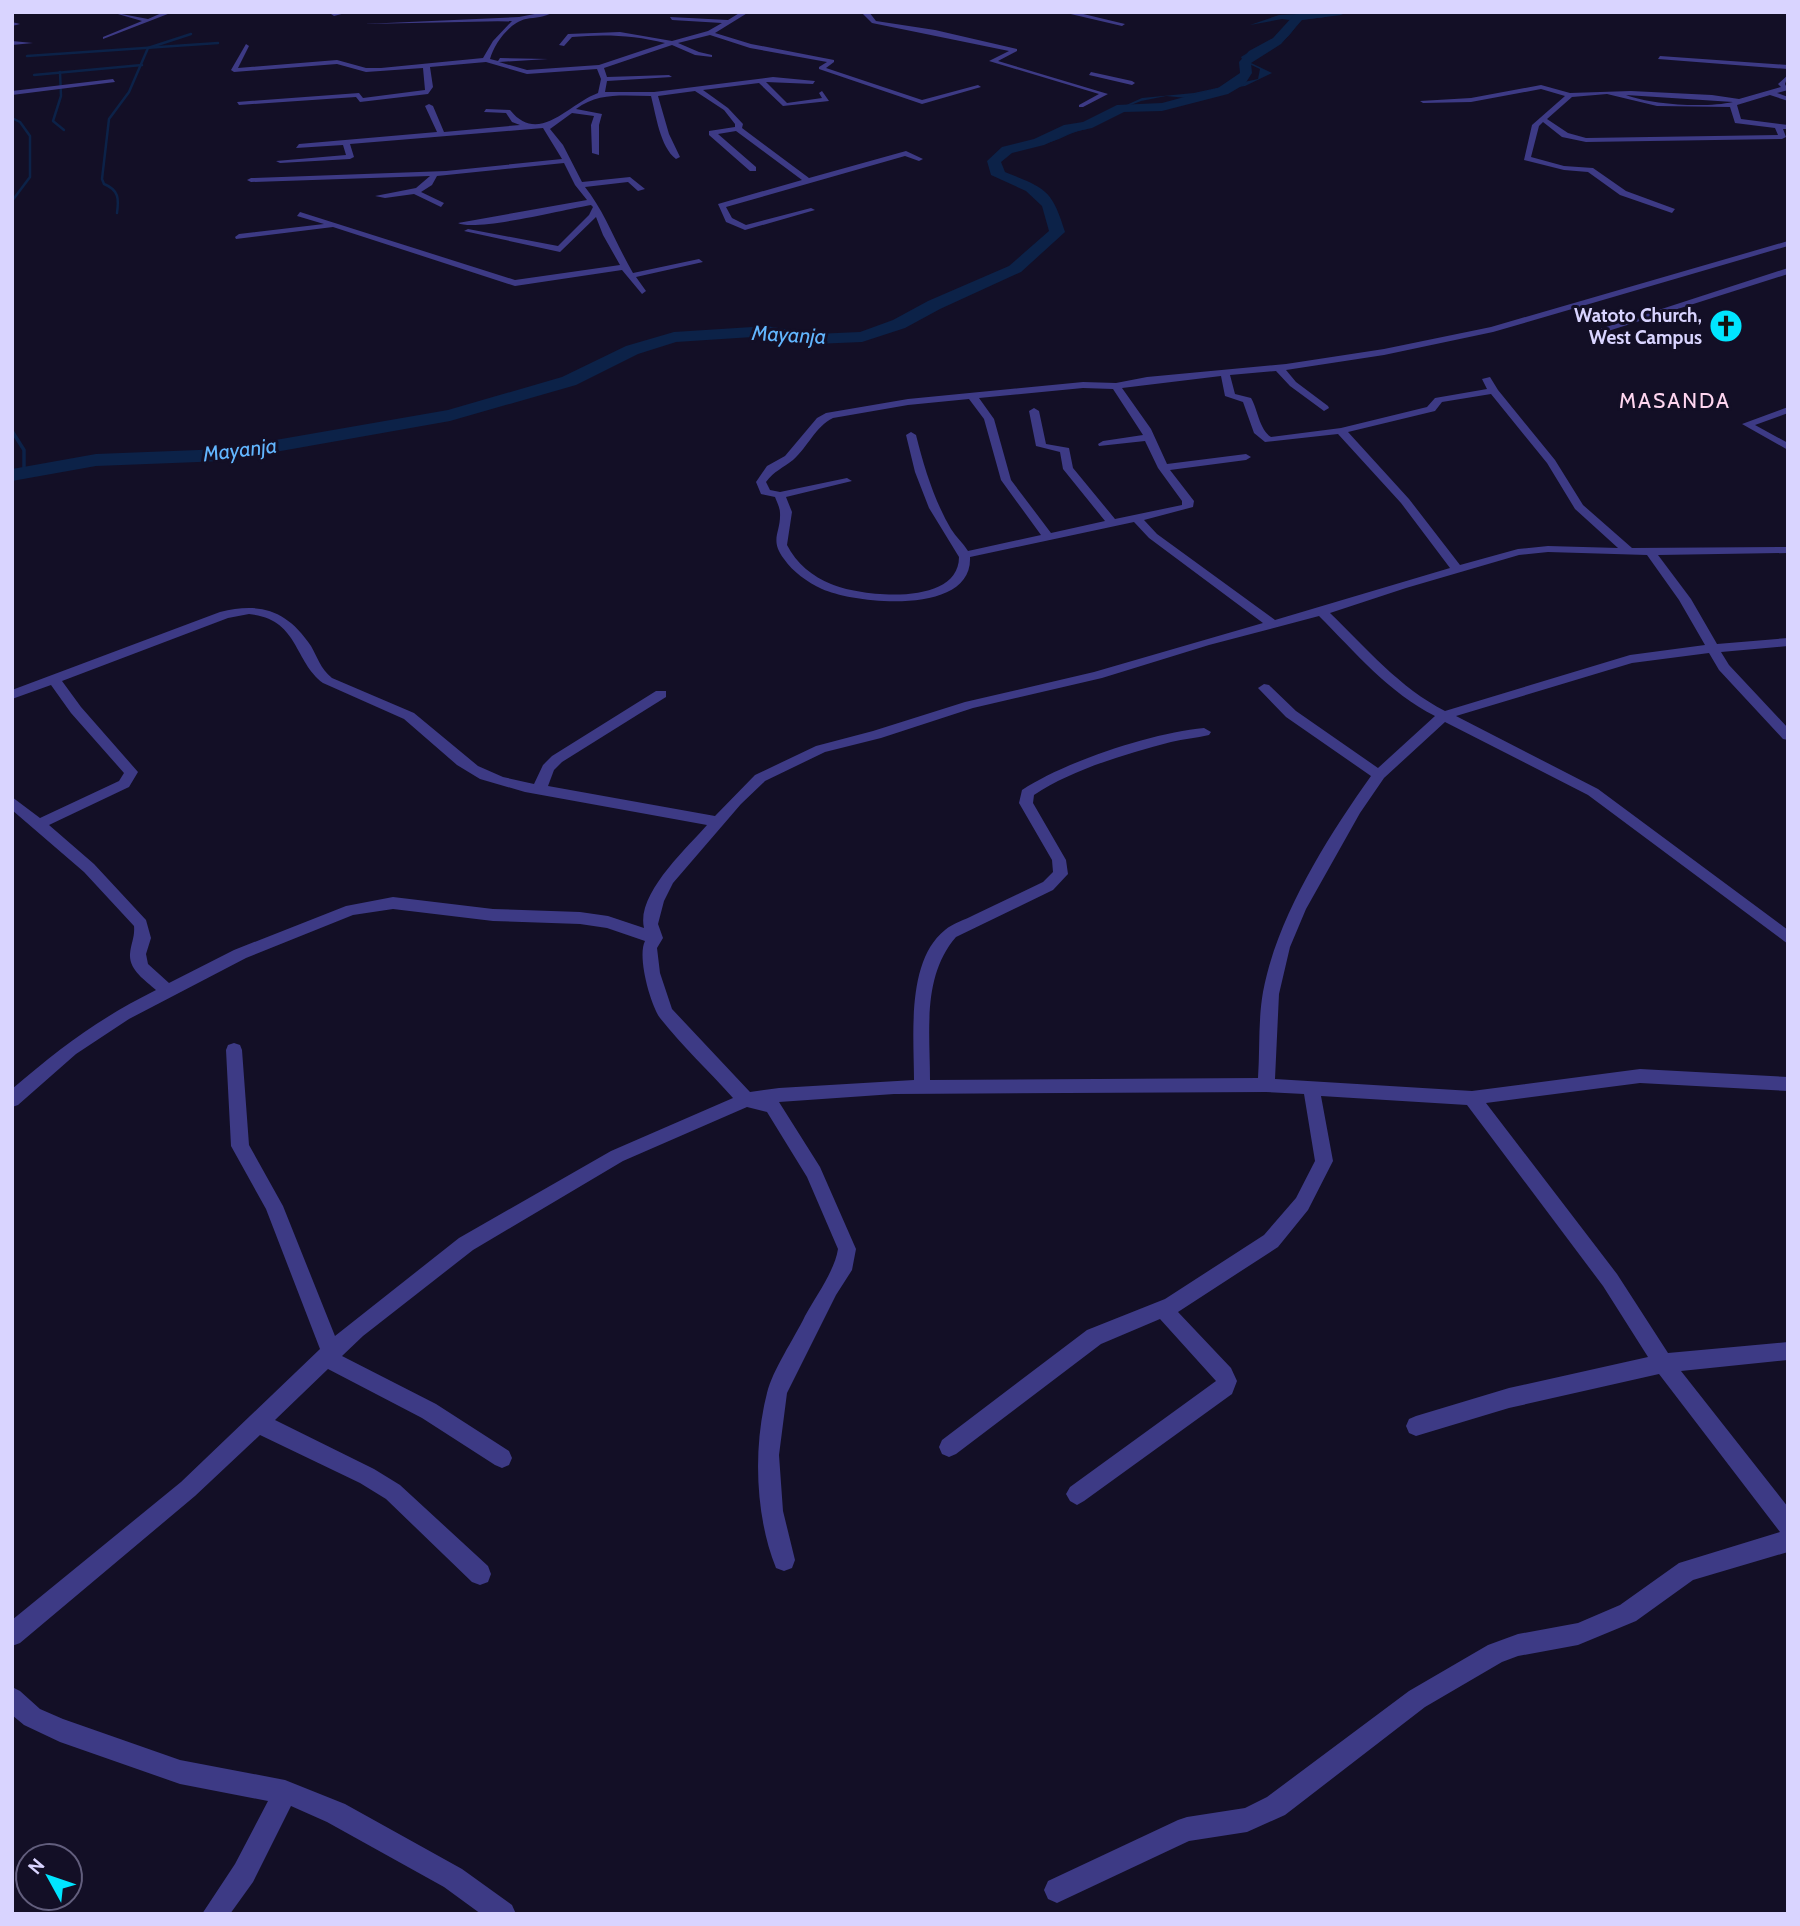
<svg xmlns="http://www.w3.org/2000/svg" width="1800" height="1926" font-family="Cabin,sans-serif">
  <rect width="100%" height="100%" fill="#130f26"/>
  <path fill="#0c2248" d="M 1337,12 L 1325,17 L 1300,20 C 1289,37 1287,41 1265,48 L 1268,51 L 1247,57 L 1249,62 L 1272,73 L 1245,86 L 1205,92 L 1187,98 L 1166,96 L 1141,101 L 1075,127 L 1087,129 C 1071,131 1058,142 1042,144 C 1032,145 1023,147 1013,148 L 1042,139 L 1065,127 L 1093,120 L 1142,98 L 1194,93 L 1258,79 L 1260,69 L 1243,61 L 1241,57 L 1256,48 L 1274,44 L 1276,35 L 1286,29 L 1290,20 L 1282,19 L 1250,25 L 1279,15 Z"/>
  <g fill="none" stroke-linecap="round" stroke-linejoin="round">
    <g stroke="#0c2248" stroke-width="2.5">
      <path d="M 27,56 L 218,43"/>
      <path d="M 60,72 L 61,96 L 53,121 L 64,130"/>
      <path d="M 34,75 L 142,65"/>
      <path d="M 12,118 L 20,122 L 30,136 L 30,177 L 12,201"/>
      <path d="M 117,213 C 119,199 119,190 104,184 L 102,179 L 109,119 L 129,92 L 148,48 L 191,34"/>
    </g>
    <path stroke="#0c2248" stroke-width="3.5" d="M 12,431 L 24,450 L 24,473"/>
    <path fill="#0c2248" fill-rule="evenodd" d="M 1309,12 L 1347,12 L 1341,15 L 1302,20 L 1281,44 L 1251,63 L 1252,73 L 1245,84 L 1228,94 L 1162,111 L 1124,112 L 1092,128 L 1073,132 L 1044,145 L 1012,153 L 1001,162 L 1005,172 C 1045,188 1052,189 1065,232 L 1021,272 L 940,309 L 905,328 L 862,342 L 815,344 L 766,336 L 676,342 L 638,354 L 576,385 L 450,421 L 224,461 L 96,466 L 12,481 L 12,469 L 96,454 L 224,449 L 448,410 L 562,377 L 626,346 L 674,332 L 766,326 L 815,334 L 860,332 L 893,320 L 928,301 L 1009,266 L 1049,231 L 1042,206 L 1026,191 L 991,175 L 987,161 L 1002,147 L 1034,139 L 1064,125 L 1083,122 L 1117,105 L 1162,103 L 1218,88 L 1240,73 L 1239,62 L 1249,51 L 1273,38 L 1294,15 Z"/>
    <g fill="#3d3a85" fill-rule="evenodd">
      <path d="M 111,12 L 148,19 L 164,12 L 173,12 L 103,39 L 103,37 L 142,21 Z"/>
      <path d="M 334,12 L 349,12 L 334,16 L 331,14 Z"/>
      <path d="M 545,12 L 553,12 C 544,18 536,17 526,19 C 510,22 494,44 490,59 L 498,61 L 500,58 L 548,59 L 499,62 L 527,70 L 599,65 L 665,43 C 634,35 603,34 572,37 L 564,46 L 559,45 L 568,34 L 620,32 L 672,41 L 708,31 L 722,23 L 672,20 L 670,17 L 728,20 L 741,12 L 749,12 L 715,33 L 751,44 L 834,60 L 834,62 L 826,68 L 922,100 L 978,85 L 981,87 L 922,104 L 819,69 L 819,67 L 827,62 L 750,48 L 710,35 L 678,43 L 699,52 L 712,55 L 712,57 L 695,55 L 672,45 L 604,68 L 607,77 L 669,75 L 672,77 L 607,81 L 605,92 L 654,92 L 773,77 L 815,81 L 813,84 L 766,82 L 787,103 L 822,98 L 819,93 L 822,91 L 829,101 L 783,106 L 759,83 L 703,90 L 728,108 L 743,124 L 742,128 L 809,178 L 906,151 L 923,159 L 919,161 L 905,156 L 726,207 L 732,218 L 746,225 L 811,208 L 815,210 L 745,230 L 726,222 L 718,204 L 802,180 L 736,131 L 718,134 L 756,167 L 756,171 L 750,171 L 709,135 L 709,131 L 735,127 L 735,124 L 724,110 L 695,91 L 658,96 L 669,134 L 680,157 L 676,159 C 660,147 656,115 651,96 C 624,96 599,92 576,109 L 602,114 L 599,125 L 599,155 L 592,153 L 591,125 L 594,116 L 572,113 L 550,129 L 563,145 L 582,182 L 630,177 L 645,189 L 638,191 L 628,182 L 585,187 C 605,212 616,244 633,273 L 699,259 L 703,262 L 636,277 L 646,291 L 642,294 L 622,270 L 515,286 L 333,227 L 236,239 L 235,237 L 239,234 L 324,224 L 297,216 L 300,212 L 515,280 L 620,265 L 603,235 L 596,217 L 560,252 L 464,231 L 468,229 L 558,246 L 589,215 L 593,207 L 591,205 C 567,209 475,232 458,223 L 587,200 L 575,185 L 564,163 L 437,176 L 432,185 L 421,192 L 444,203 L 441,207 L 414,194 L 385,198 L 375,196 L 416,188 L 430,176 L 251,182 L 247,180 L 251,178 L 446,171 L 562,159 L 543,128 L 350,144 L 354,157 L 350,159 L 280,163 L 276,161 L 346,155 L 343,145 L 296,148 L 299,144 L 437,132 L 425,106 L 429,104 L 433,106 L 444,132 L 520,125 L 512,122 L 506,113 L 484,112 L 486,109 L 510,110 C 539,146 568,104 598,93 L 601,79 L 597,69 L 527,74 L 486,62 L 430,67 L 433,87 L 428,94 L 360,102 L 356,97 L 239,105 L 237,102 L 359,93 L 363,98 L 425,90 L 423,68 L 366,72 L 337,64 L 234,72 L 231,70 L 246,44 L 249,46 L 238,68 L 337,60 L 366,68 L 381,68 L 483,58 L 493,41 L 512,21 L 364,24 L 519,17 Z"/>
      <path d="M 861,12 L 869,12 L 876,21 L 935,30 L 1017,49 L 1017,51 L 998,61 L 1108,94 L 1083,107 L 1079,107 L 1079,105 L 1099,94 L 989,61 L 1009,51 L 872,23 Z"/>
      <path d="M 1062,12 L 1075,12 L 1125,24 L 1122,26 Z"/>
      <path d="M 12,22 L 20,24 L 12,26 Z"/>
      <path d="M 12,41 L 33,43 L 12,45 Z"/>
      <path d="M 1660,56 L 1788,65 L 1788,69 L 1658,59 Z"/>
      <path d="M 1091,72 L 1132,81 L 1135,83 L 1132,85 L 1089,75 Z"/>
      <path d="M 1788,75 L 1785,84 L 1788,90 L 1777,93 L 1788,97 L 1788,101 L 1770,95 L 1737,105 L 1741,119 L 1788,125 L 1788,129 L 1783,129 L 1786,137 L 1782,139 L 1586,142 L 1562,137 L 1543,122 L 1539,126 L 1531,157 L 1564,166 L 1593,168 L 1626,191 L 1675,209 L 1672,213 L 1620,195 L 1588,172 L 1564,170 L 1524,160 L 1532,125 L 1565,96 L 1541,89 L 1471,102 L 1423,103 L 1420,101 L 1471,98 L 1541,85 L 1570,93 L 1631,91 L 1712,95 L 1739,99 L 1781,87 L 1778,84 ZM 1607,94 L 1657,106 L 1730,107 L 1735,123 L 1775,128 L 1778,135 L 1586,138 L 1568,133 L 1547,119 L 1572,97 ZM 1626,95 L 1733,102 C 1706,108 1652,105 1626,95 Z"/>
      <path d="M 113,79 L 115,82 L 12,95 L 12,91 Z"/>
      <path d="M 1788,241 L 1788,246 L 1493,332 L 1384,355 L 1286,370 L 1296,382 L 1328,406 L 1329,408 L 1324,411 L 1290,386 L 1276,371 L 1230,375 L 1235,394 L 1251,398 C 1258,410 1259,429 1271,437 L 1341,428 L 1427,407 L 1435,398 L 1487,389 L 1482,379 L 1490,377 L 1498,390 L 1555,460 L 1583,505 L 1632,548 L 1788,547 L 1788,553 L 1658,555 L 1691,599 L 1717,644 L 1788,638 L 1788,646 L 1721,652 L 1729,665 L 1788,728 L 1788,740 L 1783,739 L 1719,670 L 1709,653 L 1632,663 L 1456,716 L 1598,789 L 1788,930 L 1788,944 L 1588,795 L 1445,722 L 1384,778 L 1360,813 L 1306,909 L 1290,947 L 1279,994 L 1275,1079 L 1472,1091 L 1640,1069 L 1788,1077 L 1788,1091 L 1640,1083 L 1486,1103 L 1617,1274 L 1668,1353 L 1788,1342 L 1788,1360 L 1681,1371 L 1788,1507 L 1788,1552 L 1693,1580 L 1636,1621 L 1578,1645 L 1518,1656 L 1502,1662 L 1425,1707 L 1285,1815 L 1247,1832 L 1189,1841 L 1057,1903 L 1048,1899 L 1044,1890 L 1048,1881 L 1178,1820 L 1187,1817 L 1245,1808 L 1267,1797 L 1409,1691 L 1488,1645 L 1518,1634 L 1578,1623 L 1620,1605 L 1679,1563 L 1780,1532 L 1659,1374 L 1509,1408 L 1416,1436 L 1409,1433 L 1406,1426 L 1409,1419 L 1416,1416 L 1509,1388 L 1648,1357 L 1603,1286 L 1467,1105 L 1321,1096 L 1333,1161 L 1308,1210 L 1278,1247 L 1178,1312 L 1231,1368 L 1237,1381 L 1232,1394 L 1084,1501 L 1077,1505 L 1070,1501 L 1066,1494 L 1070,1487 L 1216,1381 L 1160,1319 L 1101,1344 L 956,1454 L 949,1457 L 942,1454 L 939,1447 L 942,1440 L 1087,1330 L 1165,1299 L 1264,1235 L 1296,1198 L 1315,1161 L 1304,1094 L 1266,1092 L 894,1094 L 779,1102 L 820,1167 L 856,1249 L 852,1270 L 836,1295 L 787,1393 L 779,1455 L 783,1511 L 795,1560 L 792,1568 L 784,1571 L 776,1568 C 755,1516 753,1447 767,1393 C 773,1369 794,1339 805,1316 C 816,1296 835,1270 838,1249 L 807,1177 L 767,1112 L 747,1107 L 623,1161 L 473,1250 L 363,1336 L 342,1356 L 436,1404 L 509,1451 L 512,1458 L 509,1465 L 502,1468 L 495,1465 L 422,1418 L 328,1369 L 275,1420 L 374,1469 L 400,1485 L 488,1566 L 491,1574 L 488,1582 L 480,1585 L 472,1582 L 386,1499 L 360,1483 L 260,1435 L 195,1496 L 20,1643 L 12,1646 L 12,1620 L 181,1482 L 320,1349 L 266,1209 L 231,1146 L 226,1050 L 228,1045 L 234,1043 L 240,1045 L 242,1050 L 249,1145 L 283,1206 L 335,1336 L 459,1238 L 611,1151 L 733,1098 C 709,1071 682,1046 660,1018 C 650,1004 637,956 645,941 L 607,928 L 580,924 L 493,921 L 393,909 L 353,915 L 246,958 L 129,1019 L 76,1054 L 18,1105 L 12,1107 L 12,1089 C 60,1048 98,1019 156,990 C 145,980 129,970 130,954 C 131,943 135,937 134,926 L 84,872 L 12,810 L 12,797 L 40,818 L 119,781 L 124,773 L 71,713 L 51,685 L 12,699 L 12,690 L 220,612 C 260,602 287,610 311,646 C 318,658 320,668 332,678 L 414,713 L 478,766 L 503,777 L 534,784 L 543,765 L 552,756 L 656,691 L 666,691 L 666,697 L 562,762 L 554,770 L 548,786 L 715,816 L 755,775 L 816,746 L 873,731 L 965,702 L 1094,672 L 1263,623 L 1149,538 L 1134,522 L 970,557 C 973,616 855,604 822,589 C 807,582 793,572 784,559 C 769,539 781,533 780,513 C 780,508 777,502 775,497 L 761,494 L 756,482 L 767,466 L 785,456 L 817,418 L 826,413 L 908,399 L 1083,382 L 1116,383 L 1147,377 L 1286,364 L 1384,349 L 1491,327 ZM 1221,376 L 1225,396 L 1243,402 L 1254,433 L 1265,442 L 1338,434 L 1401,503 L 1450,568 L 1275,620 L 1157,534 L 1144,520 L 1193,507 L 1194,501 L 1170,470 L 1246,460 L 1251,457 L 1246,454 L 1167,464 L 1151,429 L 1122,388 ZM 1083,388 L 1113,389 L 1143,435 L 1103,441 L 1098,444 L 1099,446 L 1145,441 L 1158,468 L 1182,501 L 1182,505 L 1115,519 L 1073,468 L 1069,448 L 1046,444 L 1039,411 L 1034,408 L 1029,411 L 1036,446 L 1060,452 L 1063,469 L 1105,521 L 1051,533 L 1011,480 L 994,419 L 979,398 ZM 1491,394 L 1547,463 L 1575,509 L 1618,548 L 1548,546 L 1518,549 L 1460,565 L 1409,499 L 1348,432 L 1435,411 L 1442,402 ZM 969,399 L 984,419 L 1001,480 L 1041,535 L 968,551 C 963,543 956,537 951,529 C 934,500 924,467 916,435 L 911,432 L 906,435 L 915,472 L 929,508 L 959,557 C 959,607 861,597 831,584 C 813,577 796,563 787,545 L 792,512 L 786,497 L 852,481 L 847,478 L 780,492 L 770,490 L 766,482 C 774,471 783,468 793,460 C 808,447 815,427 833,418 L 908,405 ZM 1548,552 L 1647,555 L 1679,600 L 1705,645 L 1630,655 L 1445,711 C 1400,688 1366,648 1330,613 L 1406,588 L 1519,555 ZM 249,614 C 299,619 293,660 323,683 L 404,719 L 457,765 L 480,779 L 525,792 L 707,825 C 687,848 636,894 644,928 L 608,916 L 580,912 L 493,909 L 393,897 L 346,906 L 234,950 L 169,983 L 148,964 L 146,954 L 151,938 L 146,920 L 94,864 L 49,825 L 129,787 L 138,772 L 81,707 L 62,681 L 228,618 ZM 1319,616 C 1355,652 1389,693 1435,716 L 1378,768 L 1296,711 L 1269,685 L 1264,684 L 1258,688 L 1286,717 L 1371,776 C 1327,838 1277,917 1263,992 C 1258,1020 1260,1050 1258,1078 L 930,1080 C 930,1032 922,976 956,937 L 1053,890 L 1068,874 L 1066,860 L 1033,803 L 1034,795 C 1073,769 1126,754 1171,742 C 1184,739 1196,738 1209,735 L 1211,732 L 1204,728 C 1152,733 1066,761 1022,790 L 1019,803 L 1052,860 L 1053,872 L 1043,882 C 1020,893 997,904 974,915 C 965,920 953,923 945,930 C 906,961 914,1036 914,1080 L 779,1088 L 750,1092 L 672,1009 L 660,973 L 657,948 L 663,938 L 658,924 L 664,901 L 673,883 L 741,804 L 765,781 L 825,752 L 881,738 L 973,708 L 1102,678 L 1209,645 Z"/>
      <path d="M 1788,268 L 1788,274 L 1605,332 L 1597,330 Z"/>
      <path d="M 1788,407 L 1788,413 L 1755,425 L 1788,443 L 1788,450 L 1742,424 Z"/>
      <path d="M 12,1687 L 20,1691 L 40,1709 L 63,1719 L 180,1760 L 285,1780 L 345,1804 L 462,1869 L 512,1905 L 516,1914 L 481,1914 L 444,1887 L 327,1822 L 291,1806 L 253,1882 L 230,1914 L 202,1914 L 235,1864 L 268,1801 L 180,1784 L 60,1742 L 24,1725 L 12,1715 Z"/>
    </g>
  </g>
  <defs>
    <symbol id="church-disc" viewBox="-11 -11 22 22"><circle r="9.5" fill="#00e5ff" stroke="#130f26"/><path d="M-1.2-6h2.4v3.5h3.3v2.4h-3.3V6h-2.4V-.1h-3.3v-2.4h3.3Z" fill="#111"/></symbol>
  </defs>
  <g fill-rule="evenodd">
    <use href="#church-disc" x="1707" y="307" width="38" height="38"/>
  </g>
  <g text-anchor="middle" stroke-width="6" stroke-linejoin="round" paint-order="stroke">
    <g font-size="19" font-weight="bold" fill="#d9d4ff" stroke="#130f26" text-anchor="end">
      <text x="1702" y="322">Watoto Church,<tspan x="1702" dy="22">West Campus</tspan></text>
    </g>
    <g font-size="21" font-style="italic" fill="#62b6ff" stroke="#130f26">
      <text transform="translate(789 335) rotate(3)" y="7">Mayanja</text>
      <text transform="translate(240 450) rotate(-7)" y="7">Mayanja</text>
    </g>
    <g font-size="21" letter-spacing="2" fill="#ffd6f0" stroke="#130f26">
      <text x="1675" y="408">MASANDA</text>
    </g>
  </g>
  <rect width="1800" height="1926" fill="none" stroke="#d9d4ff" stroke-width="28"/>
  <g transform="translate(49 1877) rotate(310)"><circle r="33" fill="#130f26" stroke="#625e7d" stroke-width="2"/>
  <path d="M0-5L12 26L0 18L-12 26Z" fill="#00e5ff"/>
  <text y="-10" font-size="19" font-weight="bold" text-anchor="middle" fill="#d9d4ff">N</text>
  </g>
</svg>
